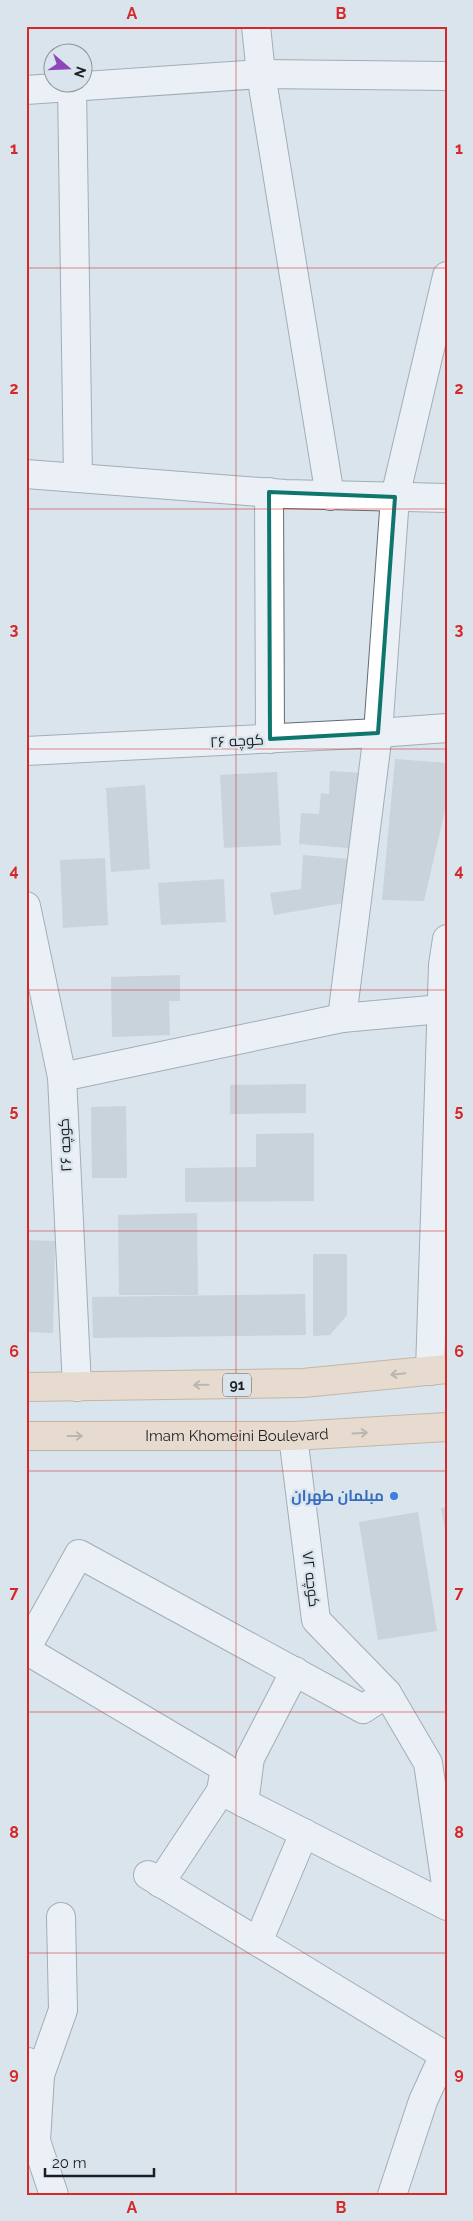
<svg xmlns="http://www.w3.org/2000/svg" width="473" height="2221" font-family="Raleway,Cairo,sans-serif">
  <rect width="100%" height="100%" fill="#d9e4ec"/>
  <g fill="#b4bec6">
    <path d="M 395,759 L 447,763 L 447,802 L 424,901 L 382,900 Z"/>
    <path d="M 330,771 L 365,773 L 360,849 L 299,844 L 301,813 L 319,814 L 321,793 L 329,794 Z"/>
    <path d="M 277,772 L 281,845 L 224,848 L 220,775 Z"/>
    <path d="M 145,785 L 150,869 L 111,872 L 106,788 Z"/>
    <path d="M 303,855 L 359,860 L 355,901 L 274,915 L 270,893 L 301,889 Z"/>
    <path d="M 105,858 L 108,925 L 63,928 L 60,860 Z"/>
    <path d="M 224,879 L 226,922 L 161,925 L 158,883 Z"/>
    <path d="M 180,975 L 180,1001 L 169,1001 L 170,1035 L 112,1037 L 111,977 Z"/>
    <path d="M 306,1084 L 306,1113 L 230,1114 L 230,1085 Z"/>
    <path d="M 126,1106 L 127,1178 L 92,1178 L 91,1107 Z"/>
    <path d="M 314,1133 L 314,1201 L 185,1202 L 185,1168 L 256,1167 L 256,1134 Z"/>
    <path d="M 197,1213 L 198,1295 L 119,1295 L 118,1215 Z"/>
    <path d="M 26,1240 L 55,1241 L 53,1333 L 26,1332 Z"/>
    <path d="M 313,1254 L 347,1254 L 347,1315 L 330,1335 L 313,1336 Z"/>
    <path d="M 305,1294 L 306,1335 L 93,1338 L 92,1297 Z"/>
    <path d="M 447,1507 L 447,1535 L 446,1535 L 441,1508 Z"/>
    <path d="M 418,1512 L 437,1631 L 378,1640 L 359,1522 Z"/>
  </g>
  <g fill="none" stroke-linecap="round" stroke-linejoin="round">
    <defs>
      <g id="street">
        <path d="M 256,26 L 261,74 L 330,496"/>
        <path d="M 72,87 L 78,478"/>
        <path d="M 26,90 L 261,74 L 447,76"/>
        <path d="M 26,474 L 285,494 L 447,498"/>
        <path d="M 269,492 L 270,739"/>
        <path d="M 26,751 L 378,733 L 447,728"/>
        <path d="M 26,906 L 62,1077 L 77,1387"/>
        <path d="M 441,1009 L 342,1018 L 378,733 L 395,497 L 447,276"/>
        <path d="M 62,1077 L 342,1018"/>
        <path d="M 293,1436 L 316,1620 L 387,1693 L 428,1763 L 447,1892"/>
        <path d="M 26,1649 L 79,1554 L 363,1709 L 387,1693"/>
        <path d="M 26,1650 L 225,1768 L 221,1791 L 447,1906"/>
        <path d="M 244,1803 L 250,1758 L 295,1671"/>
        <path d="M 148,1875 L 444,2055"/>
        <path d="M 160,1883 L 221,1791"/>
        <path d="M 258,1942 L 304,1833"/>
        <path d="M 28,2062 L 40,2075 L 36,2141 L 54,2195"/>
        <path d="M 40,2075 L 63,2010 L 61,1917"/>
        <path d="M 392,2195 L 423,2101 L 444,2055 L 447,2054"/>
      </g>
      <path id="secondary" d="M 430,1371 L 443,965 L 447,939"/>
      <g id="primary">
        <path d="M 26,1387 L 303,1383 L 447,1369"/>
        <path id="s1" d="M 26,1436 L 293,1436 L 447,1427"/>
      </g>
    </defs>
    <use href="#street" stroke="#626b72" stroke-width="30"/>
    <use href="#secondary" stroke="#626b72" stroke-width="30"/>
    <use href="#primary" stroke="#a87e57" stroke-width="30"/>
    <use href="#street" stroke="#fff" stroke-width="28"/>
    <use href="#secondary" stroke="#fff" stroke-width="28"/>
    <use href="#primary" stroke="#f8d0ab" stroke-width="28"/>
  </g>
  <defs><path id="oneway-shaft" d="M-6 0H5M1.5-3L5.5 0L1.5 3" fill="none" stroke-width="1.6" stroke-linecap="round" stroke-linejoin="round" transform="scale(1.25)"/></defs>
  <g stroke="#95806d">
    <use href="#oneway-shaft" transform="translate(398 1374) rotate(174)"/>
    <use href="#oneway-shaft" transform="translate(201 1385) rotate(179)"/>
    <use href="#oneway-shaft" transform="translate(360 1433) rotate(-3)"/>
    <use href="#oneway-shaft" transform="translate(75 1436)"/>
  </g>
  <path d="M0 0H473V2221H0ZM 269,492 L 395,497 L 378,733 L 270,739 Z" fill="#d9e4ec" fill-opacity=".55" fill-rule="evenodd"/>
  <path fill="none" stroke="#0f766e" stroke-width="4" stroke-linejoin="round" d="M 269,492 L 395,497 L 378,733 L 270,739 Z"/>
  <path fill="none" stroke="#d62828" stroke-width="1" stroke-opacity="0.55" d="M 236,26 L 236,2195M 26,268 L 447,268M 26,509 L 447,509M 26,749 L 447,749M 26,990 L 447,990M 26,1231 L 447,1231M 26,1471 L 447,1471M 26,1712 L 447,1712M 26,1953 L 447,1953"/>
  <circle fill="#3f7fe0" stroke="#d9e4ec" stroke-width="2" cx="394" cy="1496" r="5"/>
  <g text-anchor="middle" stroke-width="4.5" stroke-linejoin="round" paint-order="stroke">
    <rect fill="#d9e4ec" stroke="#555a5f" stroke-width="1" x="223" y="1373.5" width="28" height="23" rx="4"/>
    <g font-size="14" font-weight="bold" fill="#1c1f22">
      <text x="237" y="1390">91</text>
    </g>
    <g font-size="15" fill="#1c1f22" stroke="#d9e4ec">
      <text transform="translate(237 741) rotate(-3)" y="5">کوچه ۲۶</text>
      <text transform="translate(65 1145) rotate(-93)" y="5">کوچه ۲۶</text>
      <text dy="5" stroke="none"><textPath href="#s1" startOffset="211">Imam Khomeini Boulevard</textPath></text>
      <text transform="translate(311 1579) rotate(83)" y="5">کوچه ۷۲</text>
    </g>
    <g font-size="15" font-weight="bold" fill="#366cbe" stroke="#d9e4ec" text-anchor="end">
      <text x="384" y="1501">مبلمان طهران</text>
    </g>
  </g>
  <rect width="473" height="2221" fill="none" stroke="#d9e4ec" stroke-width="55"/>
  <g transform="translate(68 68) rotate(109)"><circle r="24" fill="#d9e4ec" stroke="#8d959b"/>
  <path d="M0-4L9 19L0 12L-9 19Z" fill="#8e47ba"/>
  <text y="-8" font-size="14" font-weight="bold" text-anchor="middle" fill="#1c1f22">N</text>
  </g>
  <path d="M45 2168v8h109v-8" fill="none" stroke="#1c1f22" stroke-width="2.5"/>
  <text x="52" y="2168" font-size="15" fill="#1c1f22" stroke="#d9e4ec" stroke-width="4" paint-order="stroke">20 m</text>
  <rect x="28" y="28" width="418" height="2166" fill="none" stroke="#d62828" stroke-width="2"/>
  <g font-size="16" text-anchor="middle" font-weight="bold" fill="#d62828">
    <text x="132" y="19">A</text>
    <text x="341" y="19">B</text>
    <text x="14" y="154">1</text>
    <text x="459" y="154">1</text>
    <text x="14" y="394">2</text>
    <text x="459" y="394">2</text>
    <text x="14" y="635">3</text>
    <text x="459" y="635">3</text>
    <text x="14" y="876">4</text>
    <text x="459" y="876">4</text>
    <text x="14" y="1116">5</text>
    <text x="459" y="1116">5</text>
    <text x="14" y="1357">6</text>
    <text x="459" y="1357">6</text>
    <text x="14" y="1598">7</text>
    <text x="459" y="1598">7</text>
    <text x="14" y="1838">8</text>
    <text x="459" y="1838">8</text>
    <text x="14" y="2079">9</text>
    <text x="459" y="2079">9</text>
    <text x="132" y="2213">A</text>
    <text x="341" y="2213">B</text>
  </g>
</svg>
